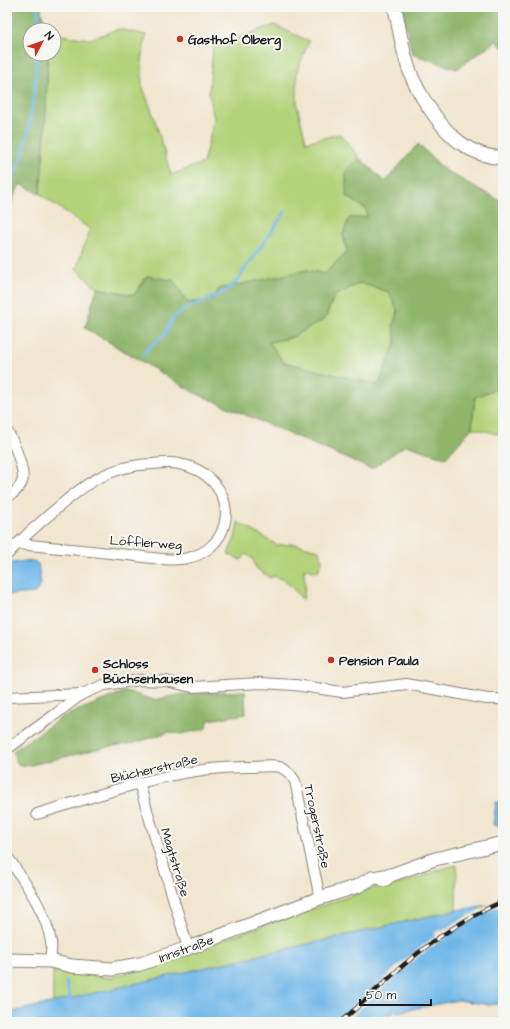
<svg xmlns="http://www.w3.org/2000/svg" width="510" height="1029" font-family="'Architects Daughter',sans-serif">
  <rect width="100%" height="100%" fill="#f6f6f2"/>
  <filter id="ink" filterUnits="userSpaceOnUse"><feTurbulence type="fractalNoise" baseFrequency=".025" numOctaves="2"/><feDisplacementMap in="SourceGraphic" scale="8" xChannelSelector="R" yChannelSelector="G"/><feConvolveMatrix kernelMatrix="1 2 1 2 8 2 1 2 1" color-interpolation-filters="sRGB"/></filter>
  <filter id="wash" filterUnits="userSpaceOnUse"><feTurbulence type="fractalNoise" baseFrequency=".012" numOctaves="4" result="noise"/><feDisplacementMap in="SourceGraphic" scale="16" xChannelSelector="R" yChannelSelector="G"/><feGaussianBlur stdDeviation="0.9" result="paint"/><feColorMatrix in="noise" values="0 0 0 0 0 0 0 0 0 0 0 0 0 0 0 0 0 1.4 0 .05"/><feComposite in="paint" operator="in"/></filter>
  <g filter="url(#wash)">
    <rect width="100%" height="100%" fill="#f1e6cf"/>
    <g fill="#b3d37a" stroke="#68784b">
      <path d="M 274,25 L 309,41 L 297,72 L 297,105 L 306,142 L 340,134 L 359,157 L 346,171 L 367,209 L 367,217 L 343,235 L 347,251 L 325,274 L 307,270 L 213,299 L 188,303 L 172,280 L 147,276 L 134,295 L 97,288 L 76,269 L 90,229 L 40,194 L 45,131 L 48,54 L 54,54 L 54,34 L 91,39 L 119,29 L 146,35 L 142,56 L 142,85 L 155,120 L 171,175 L 203,163 L 214,120 L 209,92 L 213,47 Z"/>
      <path d="M 360,283 L 389,292 L 398,312 L 393,324 L 396,342 L 378,386 L 283,362 L 269,342 L 290,338 L 325,319 L 334,296 Z"/>
      <path d="M 503,344 L 503,421 L 498,434 L 472,428 L 475,397 L 496,389 L 497,353 Z"/>
      <path d="M 238,522 L 277,545 L 295,544 L 319,550 L 322,561 L 318,572 L 304,568 L 305,588 L 303,600 L 286,581 L 274,576 L 270,578 L 256,568 L 253,559 L 246,554 L 241,560 L 228,554 L 235,538 Z"/>
      <path d="M 457,865 L 456,910 L 53,1003 L 53,970 L 111,978 L 388,883 L 388,884 C 414,885 433,869 457,865 Z"/>
    </g>
    <g fill="#8eb56a" stroke="#556843" fill-rule="evenodd">
      <path d="M 7,7 L 42,7 L 41,11 L 47,30 L 30,30 L 30,54 L 48,54 L 45,131 L 40,194 L 20,184 L 7,213 Z"/>
      <path d="M 402,7 L 503,7 L 503,48 L 496,41 L 457,69 L 412,54 Z"/>
      <path d="M 418,144 L 446,171 L 495,198 L 503,201 L 503,344 L 497,353 L 496,389 L 475,397 L 472,428 L 446,458 L 406,445 L 371,469 L 195,393 L 85,328 L 97,288 L 134,295 L 147,276 L 173,280 L 188,303 L 213,299 L 219,289 L 307,270 L 325,274 L 347,251 L 343,235 L 349,218 L 367,217 L 366,209 L 346,196 L 346,171 L 359,157 L 385,182 ZM 360,283 L 389,292 L 398,312 L 393,324 L 396,342 L 378,385 L 283,362 L 269,342 L 290,338 L 325,319 L 334,296 Z"/>
      <path d="M 126,691 L 154,700 L 183,694 L 245,691 L 246,714 L 209,720 L 205,729 L 181,734 L 169,732 L 135,743 L 106,747 L 27,766 L 17,764 L 13,751 L 62,717 Z"/>
    </g>
    <g fill="#71b8e9" stroke="#466a82">
      <path d="M 25,561 L 34,561 L 38,564 C 40,574 43,585 35,593 L 7,595 L 7,568 L 12,563 Z"/>
      <path d="M 496,802 L 503,803 L 503,827 L 493,825 Z"/>
      <path d="M 503,903 L 503,1003 L 489,1005 L 458,1000 L 393,1013 L 362,1022 L 7,1022 L 7,1013 L 456,910 Z"/>
    </g>
    <path fill="#f1e6cf" d="M 503,901 L 503,904 L 483,914 L 451,933 L 419,956 L 353,1015 L 354,1016 L 352,1020 L 349,1022 L 346,1021 L 345,1022 L 335,1022 L 408,957 L 435,936 L 435,933 L 437,931 L 440,930 L 442,931 L 460,920 L 490,904 Z"/>
    <g fill="none" stroke-linecap="round" stroke-linejoin="round">
      <g stroke="#71b8e9" stroke-width="3">
        <path d="M 37,7 L 39,18 L 38,30"/>
        <path d="M 7,190 C 11,182 15,175 18,167 C 31,132 35,91 37,54"/>
        <path d="M 143,355 L 147,349 L 165,334 L 172,319 L 186,308 L 221,294 L 236,282 L 285,212"/>
        <path d="M 66,982 L 71,1001"/>
      </g>
    </g>
  </g>
  <g filter="url(#ink)">
    <g fill="none" stroke-linecap="round" stroke-linejoin="round">
      <defs>
        <g id="minor">
          <path d="M 7,431 C 13,440 26,472 22,482 C 20,489 12,494 7,498"/>
          <path d="M 7,555 C 20,540 34,528 49,515 C 83,486 105,466 152,464 C 161,463 171,462 179,464 C 189,466 202,471 209,478 C 239,505 227,549 188,558 C 171,562 146,557 128,555 C 91,551 54,547 16,544"/>
          <path d="M 7,697 L 82,694"/>
          <path d="M 7,749 L 53,716 L 82,694 L 104,685 L 140,680 L 166,681 L 192,687 L 260,683 L 295,685 L 342,692 L 406,684 L 487,699 L 503,699"/>
          <path d="M 139,783 L 188,948"/>
          <path d="M 37,814 C 107,793 179,765 253,767 C 261,767 272,765 280,767 C 287,770 292,776 295,781 L 320,898"/>
          <path d="M 7,856 C 25,883 46,910 51,942 C 52,948 51,955 50,961"/>
        </g>
        <g id="tertiary">
          <path d="M 395,7 C 399,28 402,49 409,69 C 414,85 423,99 432,112 C 450,138 470,156 503,158"/>
          <path d="M 384,880 L 391,875 L 435,859 L 503,843"/>
          <path d="M 7,960 L 50,961 L 72,966 L 112,969 L 140,964 L 188,948 L 320,898 L 358,886 L 372,878 L 391,875"/>
        </g>
      </defs>
      <use href="#minor" stroke="#868176" stroke-width="12"/>
      <use href="#tertiary" stroke="#868176" stroke-width="15"/>
      <use href="#minor" stroke="#fff" stroke-width="10"/>
      <use href="#tertiary" stroke="#fff" stroke-width="13"/>
      <defs>
        <path id="rail" d="M 340,1022 C 363,1004 383,982 406,963 C 435,938 468,917 503,901"/>
      </defs>
      <use href="#rail" stroke="#1c1c1c" stroke-width="4.5"/>
      <use href="#rail" stroke="#f6f6f2" stroke-width="3" stroke-dasharray="9" stroke-linecap="butt"/>
    </g>
  </g>
  <g fill="#c8321e" stroke="#f6f6f2" stroke-width="1.5">
    <circle cx="180" cy="39" r="4"/>
    <circle cx="331" cy="660" r="4"/>
    <circle cx="95" cy="670" r="4"/>
  </g>
  <g text-anchor="middle" stroke-width="4" stroke-linejoin="round" paint-order="stroke">
    <g font-size="13" font-weight="bold" fill="#1c1c1c" stroke="#f6f6f2" text-anchor="start">
      <text x="188" y="44">Gasthof Ölberg</text>
      <text x="339" y="665">Pension Paula</text>
      <text x="103" y="668">Schloss<tspan x="103" dy="15">Büchsenhausen</tspan></text>
    </g>
    <g font-size="13" fill="#1c1c1c" stroke="#f6f6f2">
      <text transform="translate(146 542) rotate(4)" y="5">Löfflerweg</text>
      <text transform="translate(154 768) rotate(-13)" y="5">Blücherstraße</text>
      <text transform="translate(318 826) rotate(78)" y="5">Trogerstraße</text>
      <text transform="translate(176 862) rotate(73)" y="5">Magtstraße</text>
      <text transform="translate(186 948) rotate(-20)" y="5">Innstraße</text>
    </g>
  </g>
  <rect width="510" height="1029" fill="none" stroke="#f6f6f2" stroke-width="24"/>
  <g transform="translate(42 42) rotate(49)"><circle r="19" fill="#f6f6f2" stroke="#9f9f9c"/>
  <path d="M0-3L7 15L0 10L-7 15Z" fill="#c8321e"/>
  <text y="-6" font-size="11" font-weight="bold" text-anchor="middle" fill="#1c1c1c">N</text>
  </g>
  <path d="M360 999v6h71v-6" fill="none" stroke="#1c1c1c" stroke-width="2"/>
  <text x="366" y="999" font-size="12" fill="#1c1c1c" stroke="#f6f6f2" stroke-width="3" paint-order="stroke">50 m</text>
</svg>
